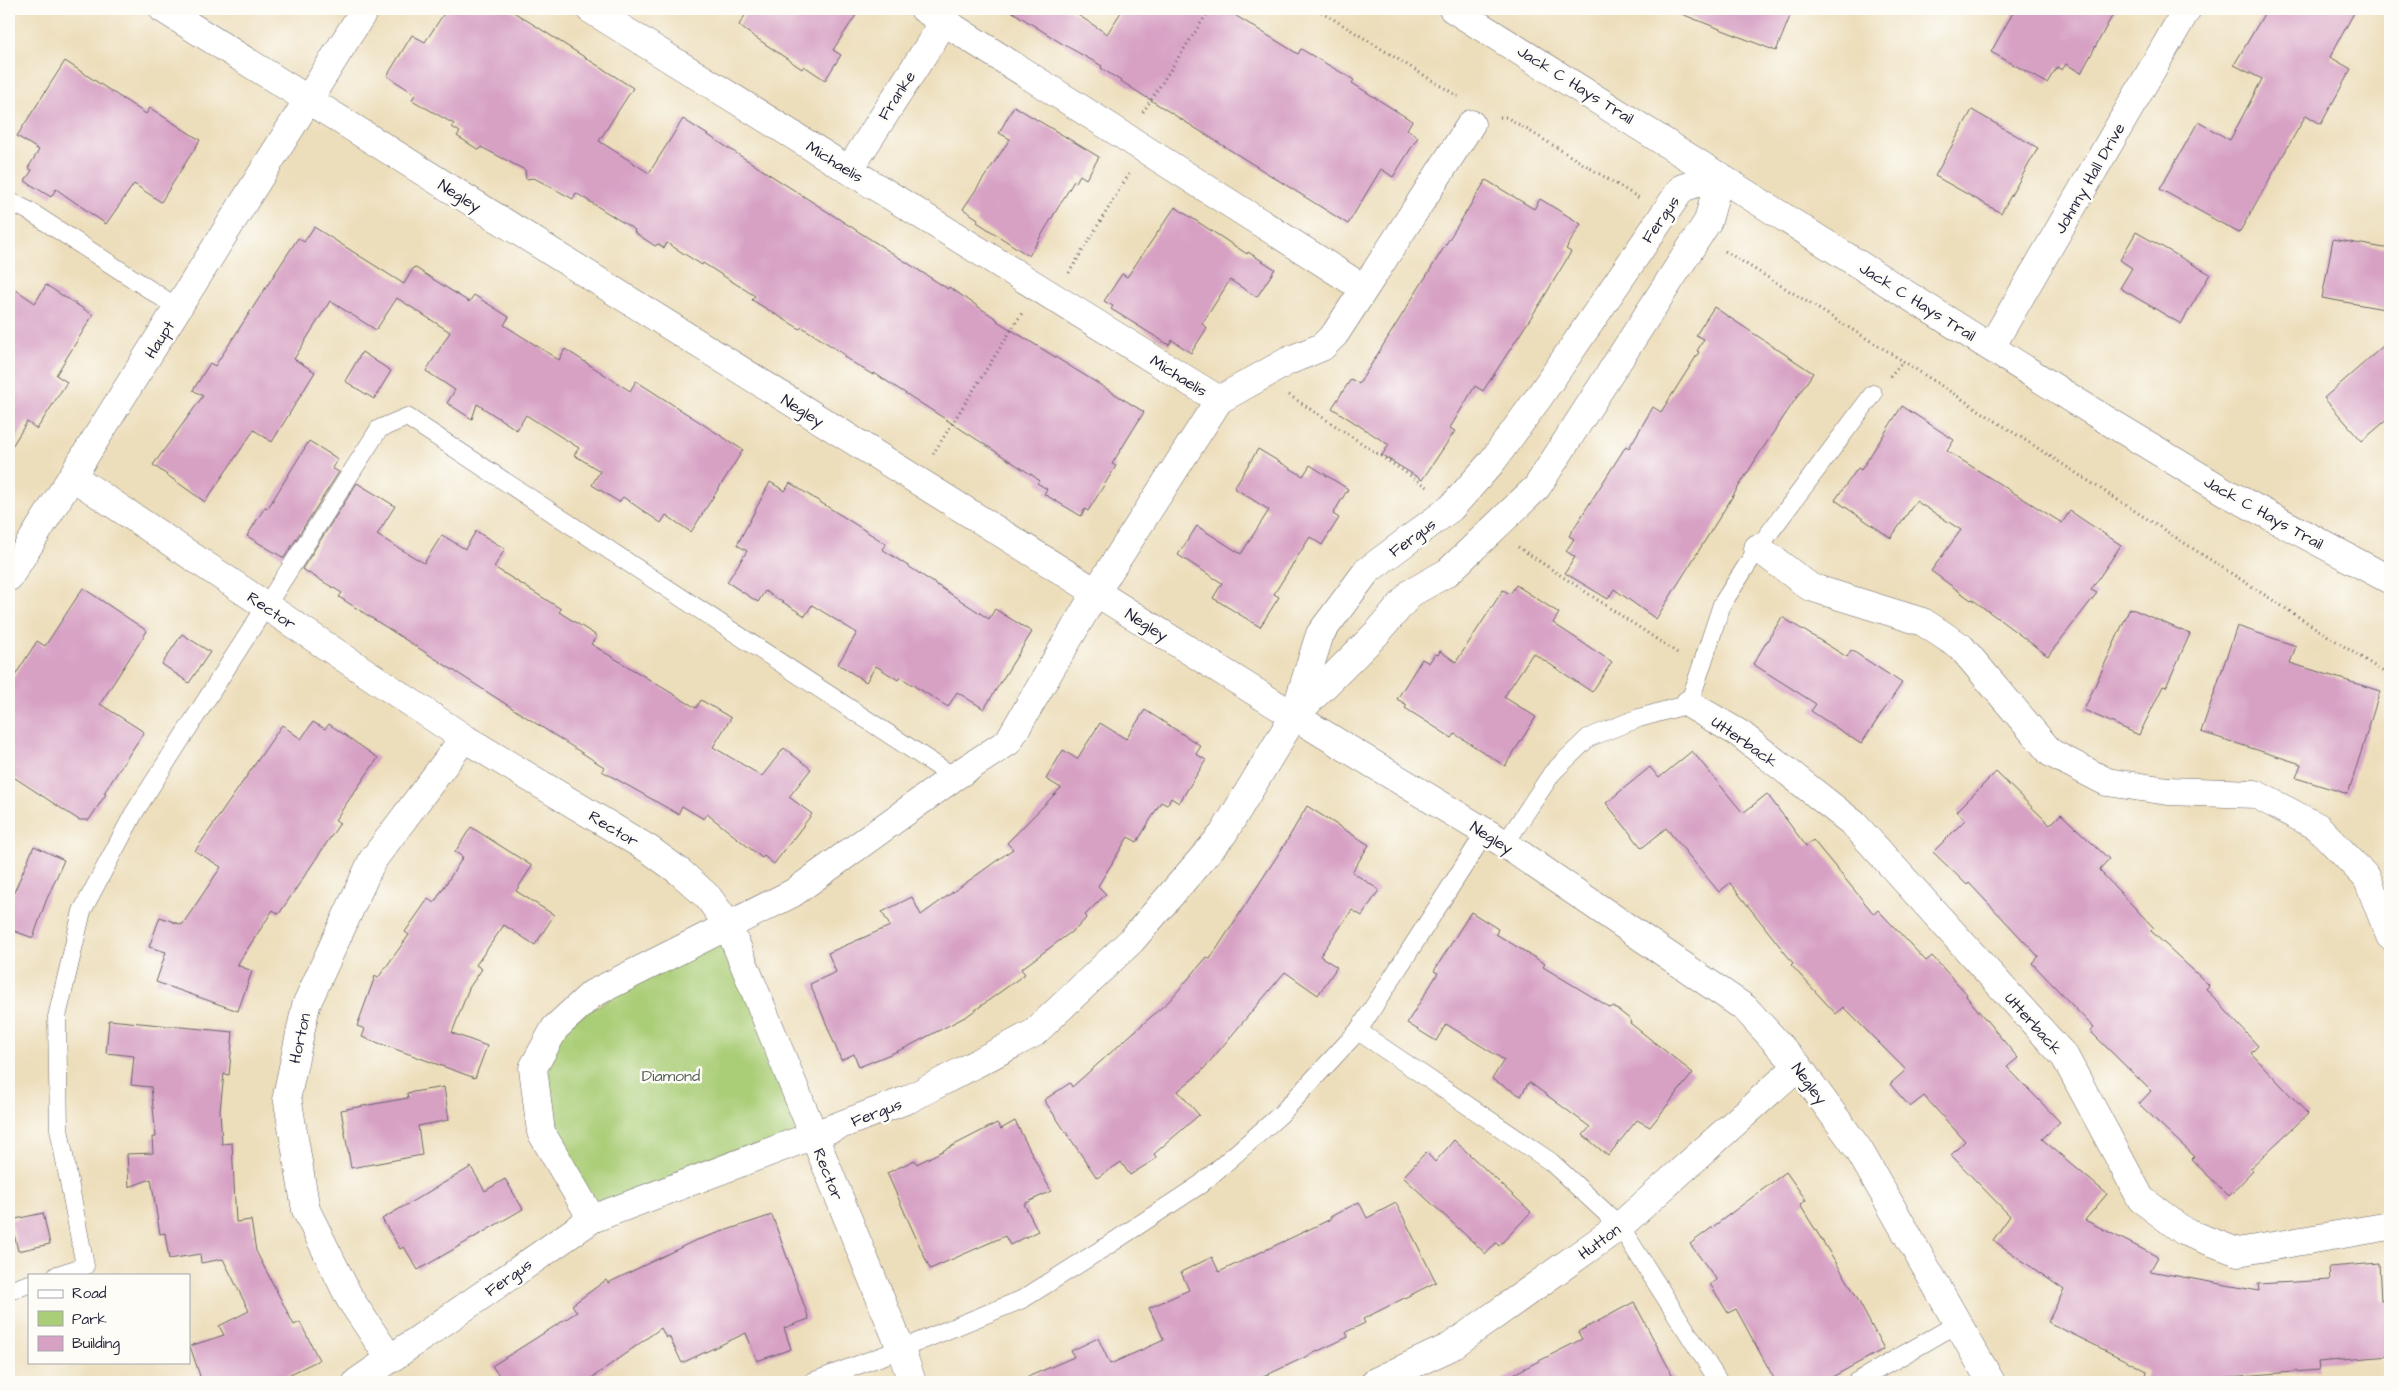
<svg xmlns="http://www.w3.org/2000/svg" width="2399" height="1391" font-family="'Architects Daughter',sans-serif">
  <rect width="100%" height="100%" fill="#fdfcf7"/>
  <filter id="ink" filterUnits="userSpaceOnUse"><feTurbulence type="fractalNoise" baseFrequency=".02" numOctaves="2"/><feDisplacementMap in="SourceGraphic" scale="10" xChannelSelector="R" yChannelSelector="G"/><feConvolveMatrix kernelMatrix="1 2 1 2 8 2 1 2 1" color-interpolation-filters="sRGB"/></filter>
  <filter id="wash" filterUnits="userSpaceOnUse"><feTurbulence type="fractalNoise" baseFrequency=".0096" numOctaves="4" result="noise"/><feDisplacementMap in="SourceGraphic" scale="20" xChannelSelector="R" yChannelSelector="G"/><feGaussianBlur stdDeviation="1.12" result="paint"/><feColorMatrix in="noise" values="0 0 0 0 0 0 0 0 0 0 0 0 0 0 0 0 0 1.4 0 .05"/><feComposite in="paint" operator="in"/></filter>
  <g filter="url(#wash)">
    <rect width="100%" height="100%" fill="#eddebb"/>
    <path fill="#aacd77" stroke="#667859" d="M 726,930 L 811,1135 L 593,1216 L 543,1131 L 537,1069 L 559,1029 Z"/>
    <g id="blocks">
      <g fill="#d7a1c4">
        <path d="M 447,9 L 509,9 L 633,88 L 599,141 L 649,173 L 683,119 L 948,289 L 949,287 L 998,320 L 997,321 L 1144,412 L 1112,464 L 1116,466 L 1088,511 L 1085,509 L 1081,516 L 1044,494 L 1047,489 L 1037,483 L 1039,481 L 1035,477 L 874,373 L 873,375 L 844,357 L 845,355 L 802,327 L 800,329 L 752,300 L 755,296 L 703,263 L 702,265 L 667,243 L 664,248 L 658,244 L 655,246 L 634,232 L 635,230 L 576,193 L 573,199 L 534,178 L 526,179 L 525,170 L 481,147 L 479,150 L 457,136 L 460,132 L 452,127 L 454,124 L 412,100 L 415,94 L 387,76 L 412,35 L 425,42 Z"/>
        <path d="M 749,9 L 860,9 L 833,50 L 841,55 L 825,80 L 804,66 L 802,69 L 746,31 L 739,25 Z"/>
        <path d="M 1008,9 L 1069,9 L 1107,34 L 1123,9 L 1225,9 L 1298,54 L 1301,49 L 1354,80 L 1352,83 L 1412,121 L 1407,129 L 1418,137 L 1393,177 L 1381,169 L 1348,224 L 1141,94 L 1101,68 L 1102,66 L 1061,43 Z"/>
        <path d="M 1675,9 L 1793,9 L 1776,51 L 1674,11 Z"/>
        <path d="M 2015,9 L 2116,9 L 2081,73 L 2066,64 L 2062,70 L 2057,67 L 2047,83 L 1991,52 Z"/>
        <path d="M 2267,9 L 2356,9 L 2330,57 L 2351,69 L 2321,124 L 2306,115 L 2239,233 L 2160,189 L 2198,122 L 2230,140 L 2262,79 L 2234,65 Z"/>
        <path d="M 65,61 L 146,114 L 150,108 L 200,140 L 161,202 L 134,184 L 106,224 L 56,189 L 51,197 L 25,181 L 32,170 L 28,168 L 39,150 L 17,136 Z"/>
        <path d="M 1014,106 L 1099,157 L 1086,179 L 1080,175 L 1076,182 L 1074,181 L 1029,256 L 977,222 L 978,219 L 963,209 L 1010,139 L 999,133 Z"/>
        <path d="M 1972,110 L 2038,148 L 2001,213 L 1935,176 Z"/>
        <path d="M 1486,180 L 1534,209 L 1540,199 L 1581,224 L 1566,249 L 1571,252 L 1541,302 L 1483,391 L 1475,386 L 1450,428 L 1455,431 L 1422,480 L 1382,455 L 1389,445 L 1332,408 L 1351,379 L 1359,384 Z"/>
        <path d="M 1175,207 L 1247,254 L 1248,252 L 1275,269 L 1257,297 L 1230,280 L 1202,324 L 1207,328 L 1191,353 L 1172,340 L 1169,345 L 1111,309 L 1113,306 L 1104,301 L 1122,274 L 1127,277 Z"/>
        <path d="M 314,227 L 404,284 L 414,267 L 469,302 L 474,295 L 509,317 L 504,325 L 559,360 L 565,349 L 630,391 L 636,381 L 743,450 L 691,532 L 666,515 L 661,523 L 623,497 L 619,502 L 592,485 L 600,471 L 574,455 L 579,448 L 526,415 L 517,430 L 477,404 L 472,419 L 447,403 L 455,390 L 426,371 L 450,332 L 397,298 L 376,330 L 330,301 L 294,359 L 315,372 L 272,442 L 254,430 L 205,502 L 153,465 L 203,396 L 193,390 L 210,363 L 215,366 L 298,238 L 304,242 Z"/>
        <path d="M 2136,232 L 2210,274 L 2181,324 L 2120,288 L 2132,268 L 2120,260 Z"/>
        <path d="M 2333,239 L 2390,249 L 2390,310 L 2322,298 Z"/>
        <path d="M 9,285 L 35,303 L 46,285 L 93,315 L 56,375 L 67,382 L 37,429 L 27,422 L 9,451 Z"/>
        <path d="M 1714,307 L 1813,373 L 1761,451 L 1656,619 L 1614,589 L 1608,599 L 1565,573 L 1575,557 L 1566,551 L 1574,539 L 1569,536 L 1626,446 L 1629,448 L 1653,407 L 1661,412 L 1699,352 L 1697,351 L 1704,339 L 1696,335 Z"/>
        <path d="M 2390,340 L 2390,417 L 2362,441 L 2324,398 Z"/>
        <path d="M 362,352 L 391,371 L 374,399 L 345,381 Z"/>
        <path d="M 1902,406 L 1954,440 L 1947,451 L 2062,523 L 2070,511 L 2121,545 L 2091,590 L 2097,593 L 2048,656 L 1972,599 L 1971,600 L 1931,571 L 1961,530 L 1916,501 L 1891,538 L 1835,500 L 1858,468 L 1861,470 Z"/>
        <path d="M 309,441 L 338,459 L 332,468 L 339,472 L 284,558 L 247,536 L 265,507 L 268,508 Z"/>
        <path d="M 1258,449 L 1303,476 L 1310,465 L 1348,489 L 1333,514 L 1339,518 L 1322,545 L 1310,537 L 1274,594 L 1279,597 L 1260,627 L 1213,598 L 1222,583 L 1178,555 L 1197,526 L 1241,554 L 1269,510 L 1234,488 Z"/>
        <path d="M 770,482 L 785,491 L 790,483 L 850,521 L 886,544 L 882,549 L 989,619 L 995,609 L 1032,632 L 984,709 L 957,692 L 948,707 L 900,677 L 898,680 L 876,666 L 866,682 L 838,664 L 857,633 L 812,605 L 805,616 L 765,591 L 758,602 L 727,582 L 747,551 L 737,545 Z"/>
        <path d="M 357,483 L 395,506 L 377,535 L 424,563 L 442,535 L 465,549 L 476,531 L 505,549 L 494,567 L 561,609 L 559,612 L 597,636 L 591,644 L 696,708 L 701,700 L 731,718 L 713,747 L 762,776 L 784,748 L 811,769 L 789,797 L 812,814 L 774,864 L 764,856 L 762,858 L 707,814 L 704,819 L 682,806 L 678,814 L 602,771 L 604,767 L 339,597 L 342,593 L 302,569 Z"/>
        <path d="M 1516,585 L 1559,613 L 1553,623 L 1612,662 L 1592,692 L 1533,653 L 1504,697 L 1536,717 L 1505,766 L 1455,734 L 1452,738 L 1405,708 L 1407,705 L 1397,699 L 1422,659 L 1429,663 L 1435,654 L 1438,655 L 1440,651 L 1456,662 L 1503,590 L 1510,594 Z"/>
        <path d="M 83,588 L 147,631 L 100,704 L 144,732 L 104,793 L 106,794 L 89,820 L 79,820 L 9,774 L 9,685 L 37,641 L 45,646 Z"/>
        <path d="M 2130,608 L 2190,634 L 2166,687 L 2163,686 L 2139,735 L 2084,710 Z"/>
        <path d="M 1782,617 L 1847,657 L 1851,650 L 1902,683 L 1861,744 L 1811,711 L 1816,704 L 1753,664 Z"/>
        <path d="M 2237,626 L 2296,646 L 2290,663 L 2380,691 L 2348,794 L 2296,778 L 2301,764 L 2201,732 Z"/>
        <path d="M 182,634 L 210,652 L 189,683 L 162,664 Z"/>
        <path d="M 1145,710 L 1201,746 L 1196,754 L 1206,760 L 1179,803 L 1171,798 L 1167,805 L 1161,802 L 1137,842 L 1128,837 L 1098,886 L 1106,894 L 1085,915 L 1087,917 L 1078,927 L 1021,969 L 1025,974 L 967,1016 L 905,1048 L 859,1067 L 854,1054 L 841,1060 L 810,984 L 836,972 L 828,953 L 890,926 L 882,912 L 912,897 L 921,915 L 1013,849 L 1007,843 L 1061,788 L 1046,779 L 1063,750 L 1077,759 L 1100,723 L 1126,739 Z"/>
        <path d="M 313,722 L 325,729 L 329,724 L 378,758 L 335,820 L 340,823 L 279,914 L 273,910 L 237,965 L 252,971 L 238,1011 L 156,982 L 166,952 L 149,947 L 160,917 L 182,925 L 221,867 L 195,851 L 282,725 L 301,739 Z"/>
        <path d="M 1692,751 L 1743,813 L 1767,794 L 1806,846 L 1813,840 L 1874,914 L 1878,910 L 1926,961 L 1932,956 L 1967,994 L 1966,996 L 2018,1058 L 2007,1067 L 2060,1122 L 2042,1139 L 2107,1194 L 2085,1220 L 2158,1257 L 2150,1271 L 2259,1291 L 2258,1284 L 2330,1280 L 2329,1267 L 2379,1263 L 2381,1301 L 2389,1300 L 2390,1356 L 2318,1362 L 2319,1370 L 2215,1378 L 2214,1382 L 2145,1382 L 2147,1371 L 2048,1322 L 2064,1290 L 1993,1240 L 2010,1216 L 1951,1155 L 1965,1141 L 1924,1096 L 1910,1107 L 1890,1084 L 1906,1070 L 1843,1007 L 1836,1014 L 1791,965 L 1793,963 L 1730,883 L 1719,892 L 1666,828 L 1642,848 L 1606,803 L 1650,767 L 1659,778 Z"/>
        <path d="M 1996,772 L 2050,825 L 2061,814 L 2109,859 L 2099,870 L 2154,928 L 2151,931 L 2209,985 L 2206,989 L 2258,1046 L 2251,1053 L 2308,1114 L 2250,1168 L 2253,1171 L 2229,1196 L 2191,1159 L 2194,1156 L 2139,1104 L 2151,1091 L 2090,1031 L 2094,1028 L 2032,963 L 2038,956 L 1969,883 L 1967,885 L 1933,852 L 1965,820 L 1957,811 Z"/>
        <path d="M 1307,806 L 1369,845 L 1352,872 L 1379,890 L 1362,916 L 1352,910 L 1320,956 L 1337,967 L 1318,995 L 1285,972 L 1201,1072 L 1178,1091 L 1199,1115 L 1154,1154 L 1157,1158 L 1130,1175 L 1121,1162 L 1097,1178 L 1044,1100 L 1070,1083 L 1072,1087 L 1170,1000 L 1207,957 L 1210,959 L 1285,844 Z"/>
        <path d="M 471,827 L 532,866 L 516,891 L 554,915 L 535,945 L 504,925 L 476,965 L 482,969 L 469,988 L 452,1033 L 487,1046 L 475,1078 L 362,1037 L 365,1029 L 357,1026 L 375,976 L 378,978 L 409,935 L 405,932 L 428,899 L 434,903 L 463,857 L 455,852 Z"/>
        <path d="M 34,846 L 64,860 L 46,901 L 33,938 L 9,929 L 9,904 Z"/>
        <path d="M 1471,912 L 1498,929 L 1496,934 L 1545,964 L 1543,967 L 1611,1008 L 1613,1006 L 1631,1020 L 1630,1023 L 1693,1073 L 1650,1127 L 1637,1120 L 1608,1156 L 1583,1135 L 1590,1127 L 1529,1082 L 1521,1096 L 1492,1079 L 1504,1060 L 1446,1024 L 1436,1041 L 1407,1023 L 1438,973 L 1434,971 Z"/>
        <path d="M 109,1020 L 233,1032 L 229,1075 L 224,1074 L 220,1110 L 222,1144 L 232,1143 L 236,1222 L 251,1220 L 256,1251 L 294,1325 L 300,1322 L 319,1360 L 274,1382 L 202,1382 L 190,1346 L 224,1335 L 219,1326 L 249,1311 L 223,1259 L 201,1263 L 200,1254 L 169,1259 L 165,1233 L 160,1234 L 151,1179 L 129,1187 L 127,1154 L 153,1153 L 152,1137 L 156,1137 L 151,1087 L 131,1085 L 134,1056 L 106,1053 Z"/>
        <path d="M 444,1087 L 449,1120 L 418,1126 L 422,1155 L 351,1168 L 341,1110 L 408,1098 L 407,1093 Z"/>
        <path d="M 1015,1121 L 1051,1191 L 1024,1204 L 1038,1231 L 1010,1245 L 1005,1236 L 930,1269 L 887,1173 L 915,1160 L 917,1164 L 997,1123 L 1001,1129 Z"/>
        <path d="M 1454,1140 L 1531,1212 L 1499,1246 L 1496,1243 L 1486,1254 L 1403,1177 L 1426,1152 L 1435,1162 Z"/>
        <path d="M 471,1167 L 485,1191 L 505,1179 L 523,1209 L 418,1270 L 404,1247 L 400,1249 L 382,1219 Z"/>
        <path d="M 1786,1172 L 1806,1200 L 1800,1205 L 1850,1285 L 1884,1349 L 1823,1382 L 1776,1382 L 1736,1309 L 1728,1313 L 1710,1284 L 1717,1280 L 1690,1244 Z"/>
        <path d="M 1359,1202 L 1367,1218 L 1396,1203 L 1436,1282 L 1363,1319 L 1365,1323 L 1346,1332 L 1348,1337 L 1252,1382 L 1016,1382 L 1074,1357 L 1071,1351 L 1098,1338 L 1110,1364 L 1164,1340 L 1149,1308 L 1189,1290 L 1181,1272 L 1212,1257 L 1219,1272 L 1331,1219 L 1330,1217 Z"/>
        <path d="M 43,1213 L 50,1244 L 18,1251 L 11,1220 Z"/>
        <path d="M 772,1215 L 809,1319 L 784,1328 L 791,1349 L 757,1361 L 746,1333 L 682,1363 L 669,1336 L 666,1338 L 661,1328 L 586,1382 L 504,1382 L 492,1366 L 577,1312 L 572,1305 L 606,1280 L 608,1283 L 694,1241 Z"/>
        <path d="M 1634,1302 L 1676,1382 L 1498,1382 L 1582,1339 L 1578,1332 Z"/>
      </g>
    </g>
  </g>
  <g filter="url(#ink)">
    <use href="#blocks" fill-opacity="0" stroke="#696468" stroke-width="1"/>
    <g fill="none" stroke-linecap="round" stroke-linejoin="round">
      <defs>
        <g id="lane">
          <path d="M 9,201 L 29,211 L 178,308"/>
          <path d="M 1505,844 L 1552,773 L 1588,738 L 1639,718 L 1689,704 L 1722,604 L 1758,548 L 1873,394"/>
          <path d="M 1358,1031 L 1551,1162 L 1620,1226 L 1719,1382"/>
          <path d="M 57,1275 L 85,1266 L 59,1129 L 57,1017 L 82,911 L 134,813 L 379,429 L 407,417 L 954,777"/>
          <path d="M 9,1291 L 29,1284"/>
          <path d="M 812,1382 L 901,1349 L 1023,1299 L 1110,1244 L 1201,1184 L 1280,1115 L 1358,1031 L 1485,833"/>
          <path d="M 1856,1382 L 1957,1324"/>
        </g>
        <g id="street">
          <path d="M 163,9 L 1294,716 L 1505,844 L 1745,1008 L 1798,1066 L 1859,1150 L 1991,1382"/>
          <path d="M 590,9 L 1219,400 L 1288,361 L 1322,347 L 1335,334 L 1359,297 L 1360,286 L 924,9"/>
          <path d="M 849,170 L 944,22"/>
          <path d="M 1359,297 L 1471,124"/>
          <path d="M 1991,347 L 2187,9"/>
          <path d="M 73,477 L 464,738 L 650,850 L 680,872 L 708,897 L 728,925 L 901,1349 L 912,1382"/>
          <path d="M 1758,548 L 1810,587 L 1923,622 L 1961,647 L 2051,753 L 2107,782 L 2168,791 L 2255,794 L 2318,827 L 2367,878 L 2390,936"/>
          <path d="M 9,577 L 365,9"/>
          <path d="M 1689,704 L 1740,734 L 1854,824 L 2065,1057 L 2141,1199 L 2185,1232 L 2238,1252 L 2390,1226"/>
          <path d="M 1297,713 L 1378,632 L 1411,593 L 1448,572 L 1537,487 L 1708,221 L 1720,176"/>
          <path d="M 592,1219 L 541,1132 L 533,1068 L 555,1028 L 592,994 L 793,893 L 954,777 L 1008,742 L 1096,592 L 1219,400"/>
          <path d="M 390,1359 L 350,1299 L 306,1210 L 287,1096 L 306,1005 L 372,861 L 464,738"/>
          <path d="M 357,1382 L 592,1219 L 909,1099 L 1034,1033 L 1132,940 L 1223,834 L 1294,716 L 1320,634 L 1367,571 L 1451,508 L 1491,463 L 1539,397 L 1682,188 L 1720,176"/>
          <path d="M 1375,1382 L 1450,1347 L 1620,1226 L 1798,1066"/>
        </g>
        <path id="secondary" d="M 1453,9 L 2090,410 L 2227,493 L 2390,580"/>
      </defs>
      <use href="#lane" stroke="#696468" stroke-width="19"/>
      <use href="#street" stroke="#696468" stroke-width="29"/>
      <use href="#secondary" stroke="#696468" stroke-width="29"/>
      <g stroke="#696468" stroke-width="3" stroke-dasharray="1 4" stroke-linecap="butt">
        <path d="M 1317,9 L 1459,97"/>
        <path d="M 1143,112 L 1210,9"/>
        <path d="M 1500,117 L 1506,117 L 1523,127 L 1639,198"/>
        <path d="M 1725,251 L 1903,361"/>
        <path d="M 1069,273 L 1129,174"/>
        <path d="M 1890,376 L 1903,361 L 2390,676"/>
        <path d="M 1289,395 L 1429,488"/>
        <path d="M 933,454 L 1022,313"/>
        <path d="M 1518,547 L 1679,654"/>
      </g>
      <use href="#lane" stroke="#fff" stroke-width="18"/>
      <use href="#street" stroke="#fff" stroke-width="28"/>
      <use href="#secondary" stroke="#fff" stroke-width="28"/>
    </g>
  </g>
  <g text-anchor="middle" stroke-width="5" stroke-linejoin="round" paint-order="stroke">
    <g font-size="16" fill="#22223b" stroke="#fdfcf7">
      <text transform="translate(1576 84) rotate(32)" y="6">Jack C Hays Trail</text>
      <text transform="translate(896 95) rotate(-57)" y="6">Franke</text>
      <text transform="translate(835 161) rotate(32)" y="6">Michaelis</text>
      <text transform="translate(2089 178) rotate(-60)" y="6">Johnny Hall Drive</text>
      <text transform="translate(460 195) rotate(32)" y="6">Negley</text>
      <text transform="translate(1660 219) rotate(-55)" y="6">Fergus</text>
      <text transform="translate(1918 301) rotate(32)" y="6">Jack C Hays Trail</text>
      <text transform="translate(159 339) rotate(-58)" y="6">Haupt</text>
      <text transform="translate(1179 375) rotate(32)" y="6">Michaelis</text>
      <text transform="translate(803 410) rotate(32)" y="6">Negley</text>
      <text transform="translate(2264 512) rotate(29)" y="6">Jack C Hays Trail</text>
      <text transform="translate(1412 537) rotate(-36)" y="6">Fergus</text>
      <text transform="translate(272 610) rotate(34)" y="6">Rector</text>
      <text transform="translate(1147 624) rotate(32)" y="6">Negley</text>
      <text transform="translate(1745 741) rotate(35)" y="6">Utterback</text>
      <text transform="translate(614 828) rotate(31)" y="6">Rector</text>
      <text transform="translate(1492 837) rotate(32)" y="6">Negley</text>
      <text transform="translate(2034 1023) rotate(48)" y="6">Utterback</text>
      <text transform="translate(299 1038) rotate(-78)" y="6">Horton</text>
      <text transform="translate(1810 1083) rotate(53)" y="6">Negley</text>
      <text transform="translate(876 1112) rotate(-21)" y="6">Fergus</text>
      <text transform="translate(829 1174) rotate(68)" y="6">Rector</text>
      <text transform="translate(1599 1241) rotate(-36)" y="6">Hutton</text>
      <text transform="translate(508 1277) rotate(-35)" y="6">Fergus</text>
    </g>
    <g font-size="16" fill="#525e50" stroke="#fdfcf7">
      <text x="671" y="1081">Diamond</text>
    </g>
  </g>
  <rect width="2399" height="1391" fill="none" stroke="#fdfcf7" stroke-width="30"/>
  <rect x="28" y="1274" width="162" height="90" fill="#fdfcf7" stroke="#a5a5ac"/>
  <rect x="38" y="1290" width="25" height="8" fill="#ffffff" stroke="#a5a5ac"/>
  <text x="72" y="1298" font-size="15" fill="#22223b">Road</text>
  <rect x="38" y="1311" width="25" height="15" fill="#aacd77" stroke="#a5a5ac"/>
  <text x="72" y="1324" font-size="15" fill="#22223b">Park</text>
  <rect x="38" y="1336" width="25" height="15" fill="#d7a1c4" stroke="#a5a5ac"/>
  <text x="72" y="1348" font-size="15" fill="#22223b">Building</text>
</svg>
